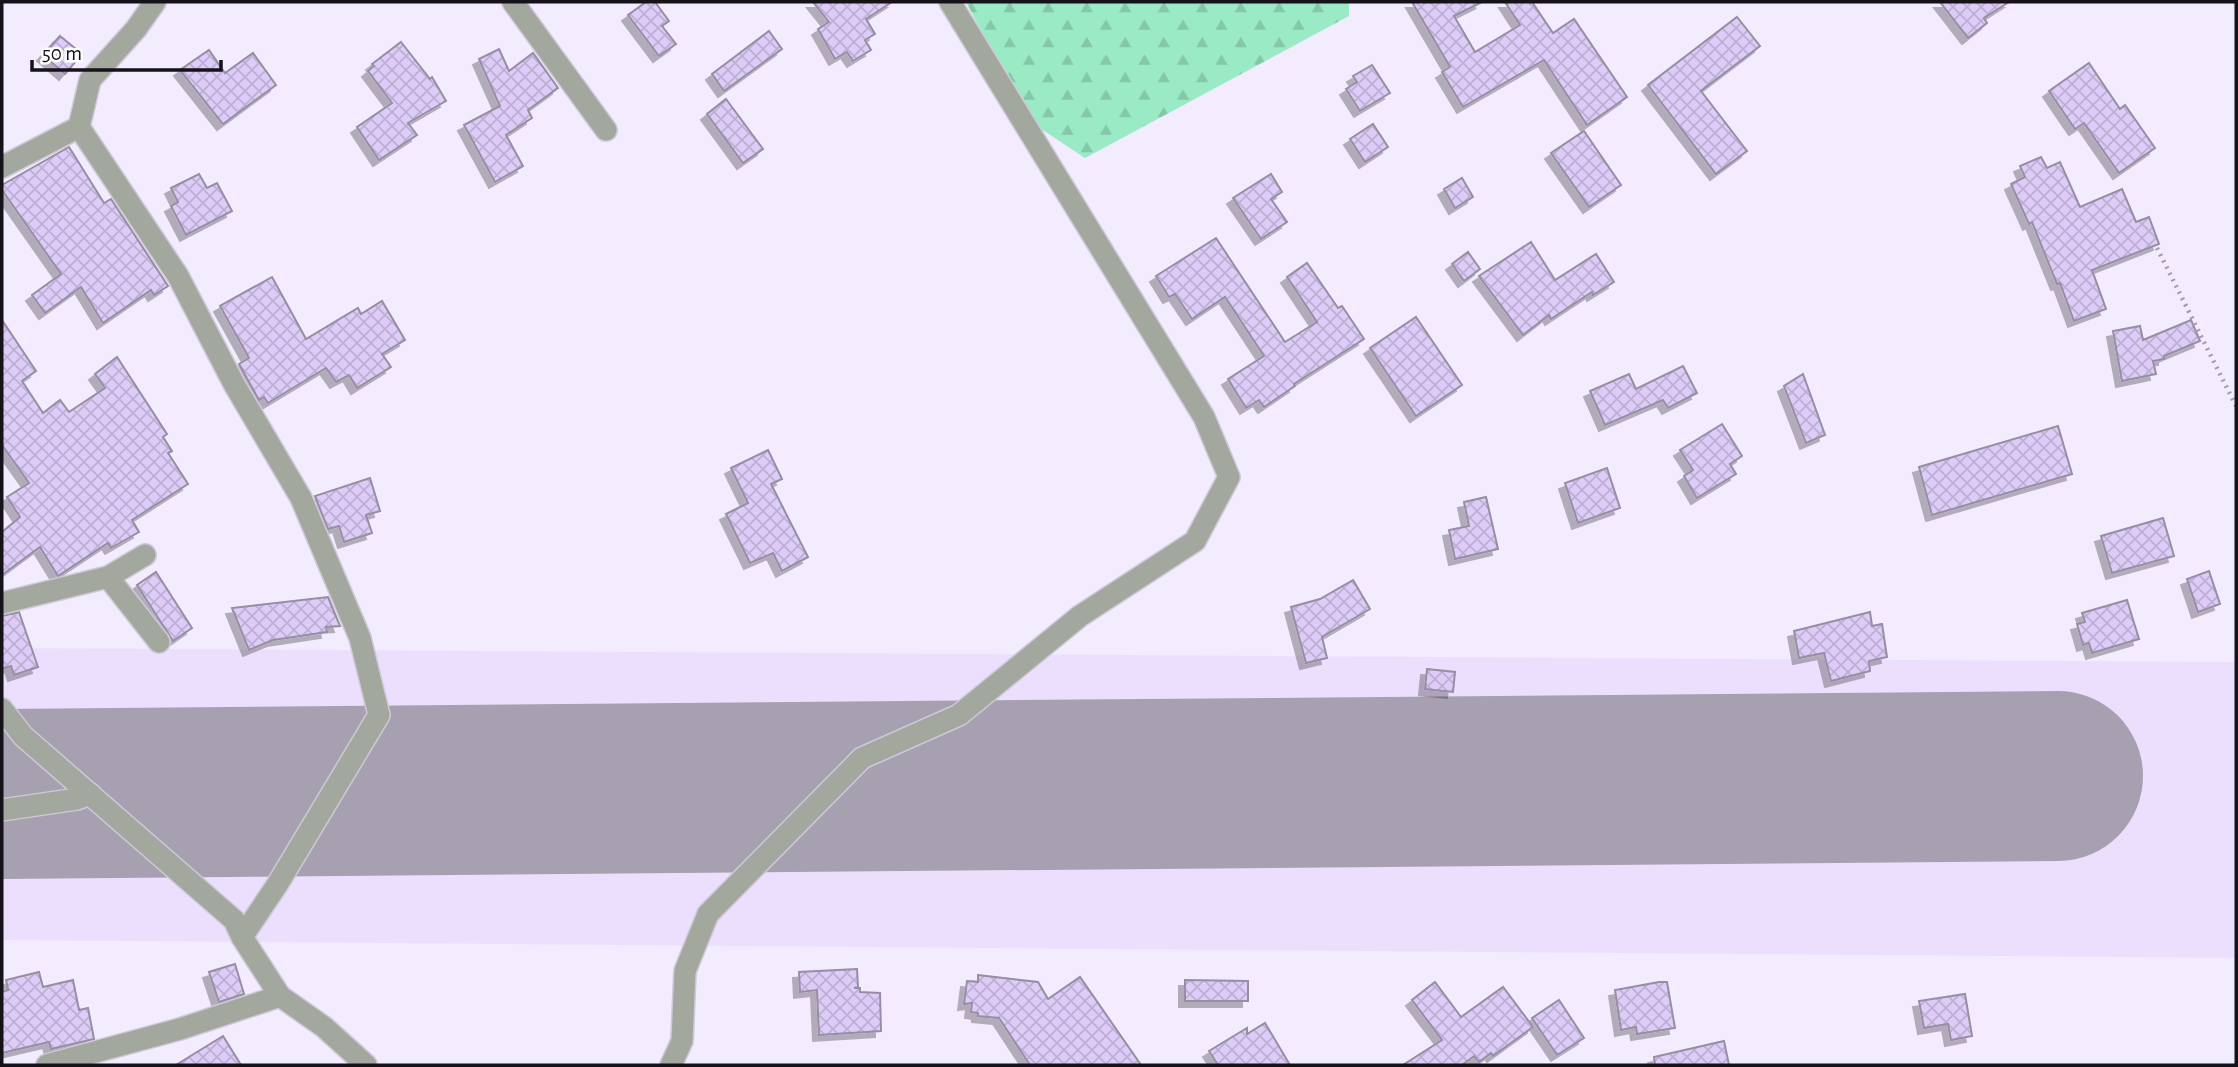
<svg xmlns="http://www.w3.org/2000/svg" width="2238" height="1067" font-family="'Alegreya Sans',sans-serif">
  <defs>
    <pattern id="forest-firs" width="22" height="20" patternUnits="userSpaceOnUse" patternTransform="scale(1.75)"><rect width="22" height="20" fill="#9aeac5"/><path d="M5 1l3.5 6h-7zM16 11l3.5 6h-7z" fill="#84c8a9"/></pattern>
    <pattern id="building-cross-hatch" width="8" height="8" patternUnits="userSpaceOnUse" patternTransform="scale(1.75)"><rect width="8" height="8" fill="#deccf8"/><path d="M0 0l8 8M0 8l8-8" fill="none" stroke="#beaed4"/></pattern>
    <filter id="shadow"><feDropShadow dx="-6" dy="6" stdDeviation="0" flood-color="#0004"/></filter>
  </defs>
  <rect width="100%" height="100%" fill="#f3ebfe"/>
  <path fill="#ecdffd" d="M 2,648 L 2236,662 L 2236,958 L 2,940 Z"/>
  <path fill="url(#forest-firs)" d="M 966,2 L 1349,2 L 1349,16 L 1085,158 L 1029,121 Z"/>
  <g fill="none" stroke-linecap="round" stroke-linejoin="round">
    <path stroke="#a7a0b0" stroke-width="170" d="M 2,794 L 2058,776"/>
  </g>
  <g fill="url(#building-cross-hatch)" stroke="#968ea3" stroke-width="2" filter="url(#shadow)">
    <path d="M 646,2 L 655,2 L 669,21 L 662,26 L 676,44 L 659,56 L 628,15 Z"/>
    <path d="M 813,2 L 892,2 L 866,19 L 875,34 L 865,40 L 871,50 L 853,61 L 847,52 L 835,59 L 818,29 L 829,22 Z"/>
    <path d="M 1412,2 L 1482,2 L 1454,16 L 1475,52 L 1520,25 L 1505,2 L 1532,2 L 1553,33 L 1574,19 L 1627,97 L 1587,125 L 1544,60 L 1463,107 L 1442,72 L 1450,67 Z"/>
    <path d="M 1940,2 L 2009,2 L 1984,18 L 1987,23 L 1968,38 Z"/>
    <path d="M 1737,17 L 1760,46 L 1701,91 L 1747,151 L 1716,174 L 1648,85 Z"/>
    <path d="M 769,31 L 782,49 L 724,91 L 712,74 Z"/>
    <path d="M 60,36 L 82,54 L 65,74 L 43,55 Z"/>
    <path d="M 401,42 L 430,79 L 432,77 L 446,101 L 408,123 L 417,135 L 379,160 L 357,127 L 392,103 L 368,71 L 374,66 L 372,64 Z"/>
    <path d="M 499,49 L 509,71 L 533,53 L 558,88 L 528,110 L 532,118 L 506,135 L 523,166 L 495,182 L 464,125 L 500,106 L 479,59 Z"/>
    <path d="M 209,50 L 225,73 L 253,53 L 276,85 L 223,124 L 180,70 Z"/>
    <path d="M 2089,63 L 2120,109 L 2125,105 L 2155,148 L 2119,173 L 2084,123 L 2075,129 L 2049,91 Z"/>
    <path d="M 1372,65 L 1390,93 L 1360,111 L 1346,89 L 1357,82 L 1353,76 Z"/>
    <path d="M 726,99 L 763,149 L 743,163 L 707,114 Z"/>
    <path d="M 1373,124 L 1388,147 L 1365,162 L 1350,139 Z"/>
    <path d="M 1584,131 L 1621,185 L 1589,207 L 1551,153 Z"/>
    <path d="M 69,147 L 104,203 L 111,199 L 168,286 L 154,295 L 151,290 L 103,323 L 81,287 L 45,313 L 32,295 L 61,274 L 2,190 L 2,185 Z"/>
    <path d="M 2041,157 L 2047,168 L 2060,162 L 2080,207 L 2122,189 L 2136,222 L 2149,217 L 2159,244 L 2092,270 L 2106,309 L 2074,321 L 2060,283 L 2057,284 L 2032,222 L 2029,224 L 2011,184 L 2025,177 L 2020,166 Z"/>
    <path d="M 199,174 L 207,188 L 217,183 L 232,211 L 186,235 L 171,206 L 178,202 L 171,188 Z"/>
    <path d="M 1271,174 L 1282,192 L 1271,199 L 1287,222 L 1261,239 L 1233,198 Z"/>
    <path d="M 1462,178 L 1473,197 L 1455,208 L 1444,189 Z"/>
    <path d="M 1216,238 L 1285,342 L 1317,322 L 1287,277 L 1307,263 L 1338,308 L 1342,306 L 1364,339 L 1294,384 L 1295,386 L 1264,407 L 1259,400 L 1246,408 L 1228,379 L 1264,356 L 1225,297 L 1192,319 L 1175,294 L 1169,297 L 1156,276 Z"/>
    <path d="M 1531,242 L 1555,280 L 1596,254 L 1614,282 L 1593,295 L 1592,292 L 1551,319 L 1549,315 L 1523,335 L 1479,276 Z"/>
    <path d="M 1468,252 L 1480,269 L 1464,281 L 1452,264 Z"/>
    <path d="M 272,277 L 306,339 L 358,308 L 361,314 L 382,301 L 405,340 L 382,354 L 391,367 L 357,388 L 349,375 L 336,382 L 326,368 L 268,403 L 264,397 L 259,400 L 239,364 L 249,358 L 220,306 Z"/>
    <path d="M 1416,317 L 1462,385 L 1416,416 L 1370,348 Z"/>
    <path d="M 2,320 L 36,371 L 22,381 L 43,413 L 60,400 L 69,412 L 105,388 L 95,374 L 117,357 L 167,434 L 163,437 L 172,451 L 168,453 L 188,484 L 132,520 L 139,532 L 111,548 L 108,543 L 58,576 L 40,547 L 2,575 L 2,532 L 20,517 L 7,497 L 29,483 L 2,445 Z"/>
    <path d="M 2191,320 L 2200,341 L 2164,356 L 2164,359 L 2153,361 L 2156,374 L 2122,381 L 2113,331 L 2140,326 L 2143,340 Z"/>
    <path d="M 1683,366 L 1697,393 L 1668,408 L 1663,400 L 1605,425 L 1590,391 L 1629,374 L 1636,389 Z"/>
    <path d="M 1803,374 L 1825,435 L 1806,443 L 1784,386 Z"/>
    <path d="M 1722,424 L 1742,456 L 1730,464 L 1736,474 L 1697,498 L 1684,476 L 1693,470 L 1680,450 Z"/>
    <path d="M 2058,426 L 2072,474 L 1932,515 L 1919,467 Z"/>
    <path d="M 768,450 L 782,479 L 771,484 L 808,557 L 782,571 L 773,553 L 750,563 L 726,514 L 748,503 L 731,468 Z"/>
    <path d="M 1607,468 L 1620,508 L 1578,523 L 1565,483 Z"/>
    <path d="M 370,478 L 380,511 L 366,515 L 372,533 L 344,542 L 339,526 L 328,529 L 315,496 Z"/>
    <path d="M 1486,497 L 1498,549 L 1455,559 L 1449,530 L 1469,526 L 1464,502 Z"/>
    <path d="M 2163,518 L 2174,556 L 2112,573 L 2101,536 Z"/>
    <path d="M 2209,571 L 2220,604 L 2198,612 L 2187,579 Z"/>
    <path d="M 156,572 L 192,628 L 173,641 L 137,585 Z"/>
    <path d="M 1353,580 L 1370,609 L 1322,637 L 1327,658 L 1306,663 L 1291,607 L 1320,599 Z"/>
    <path d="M 328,597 L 340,626 L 326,627 L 327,632 L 273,640 L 249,650 L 232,608 Z"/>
    <path d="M 2127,600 L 2139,639 L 2092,653 L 2089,643 L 2083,645 L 2077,624 L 2085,622 L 2082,613 Z"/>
    <path d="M 19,612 L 38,667 L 14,675 L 11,666 L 2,669 L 2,616 Z"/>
    <path d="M 1870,612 L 1872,626 L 1882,624 L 1887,657 L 1869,661 L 1870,671 L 1831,681 L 1824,653 L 1799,658 L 1794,631 Z"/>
    <path d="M 1427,669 L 1455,672 L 1453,692 L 1425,689 Z"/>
    <path d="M 235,964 L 244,994 L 219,1002 L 209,972 Z"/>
    <path d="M 857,969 L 858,987 L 854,988 L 860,988 L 860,992 L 880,993 L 881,1031 L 819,1035 L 817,990 L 800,992 L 799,972 Z"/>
    <path d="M 39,972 L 43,987 L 73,980 L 79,1010 L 88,1008 L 94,1039 L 51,1049 L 49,1042 L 2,1053 L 2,992 L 8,990 L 6,980 Z"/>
    <path d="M 978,975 L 1038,982 L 1048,999 L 1080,977 L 1141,1065 L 1030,1065 L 999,1018 L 978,1016 L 978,1013 L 971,1012 L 972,1003 L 964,1004 L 967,981 L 978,982 Z"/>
    <path d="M 1185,980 L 1248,981 L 1248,1001 L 1185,1001 Z"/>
    <path d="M 1435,982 L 1461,1017 L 1503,987 L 1533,1027 L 1493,1056 L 1491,1053 L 1479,1062 L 1474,1056 L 1462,1065 L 1403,1065 L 1442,1040 L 1412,1000 Z"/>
    <path d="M 1659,982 L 1667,982 L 1675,1028 L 1637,1034 L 1636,1027 L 1621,1030 L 1615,990 Z"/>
    <path d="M 1965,994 L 1972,1036 L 1951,1040 L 1948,1024 L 1924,1028 L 1919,1001 Z"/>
    <path d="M 1559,1000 L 1584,1038 L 1557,1055 L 1532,1018 Z"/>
    <path d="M 1265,1023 L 1290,1065 L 1218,1065 L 1209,1051 L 1247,1028 L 1247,1034 Z"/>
    <path d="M 223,1036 L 241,1065 L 176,1065 Z"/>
    <path d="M 1724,1041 L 1729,1065 L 1655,1065 L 1654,1057 Z"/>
  </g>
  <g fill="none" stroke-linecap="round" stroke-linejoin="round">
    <defs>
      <g id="minor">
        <path d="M 513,2 L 606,130"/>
        <path d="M 79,127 L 178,276 L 234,384 L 301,498 L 360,638 L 379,715 L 277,885 L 242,937"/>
        <path d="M 2,167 L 79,127 L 90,80 L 136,29 L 155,2"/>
        <path d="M 108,577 L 159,642"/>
        <path d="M 2,603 L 108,577 L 145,555"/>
        <path d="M 2,709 L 23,736 L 234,920 L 242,937 L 280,996 L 324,1027 L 366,1065"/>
        <path d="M 2,810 L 77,799 L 90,794"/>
        <path d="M 47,1065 L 180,1029 L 280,996"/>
        <path d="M 671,1065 L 682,1041 L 685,971 L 708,914 L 862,758 L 959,715 L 1080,616 L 1195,541 L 1229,477 L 1204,417 L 950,2"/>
      </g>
    </defs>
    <use href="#minor" stroke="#cfc8d9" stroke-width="24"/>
    <path stroke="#a39cab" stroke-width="4.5" stroke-dasharray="2 5" stroke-linecap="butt" d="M 2157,248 L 2236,406"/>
    <use href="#minor" stroke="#a2a89e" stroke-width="21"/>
  </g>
  <rect width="2238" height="1067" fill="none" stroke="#151219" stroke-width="7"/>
  <path d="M32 60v10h189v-10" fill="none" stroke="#151219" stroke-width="3.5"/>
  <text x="42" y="60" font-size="21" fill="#151219" stroke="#fcfcfc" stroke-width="5" paint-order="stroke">50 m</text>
</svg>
